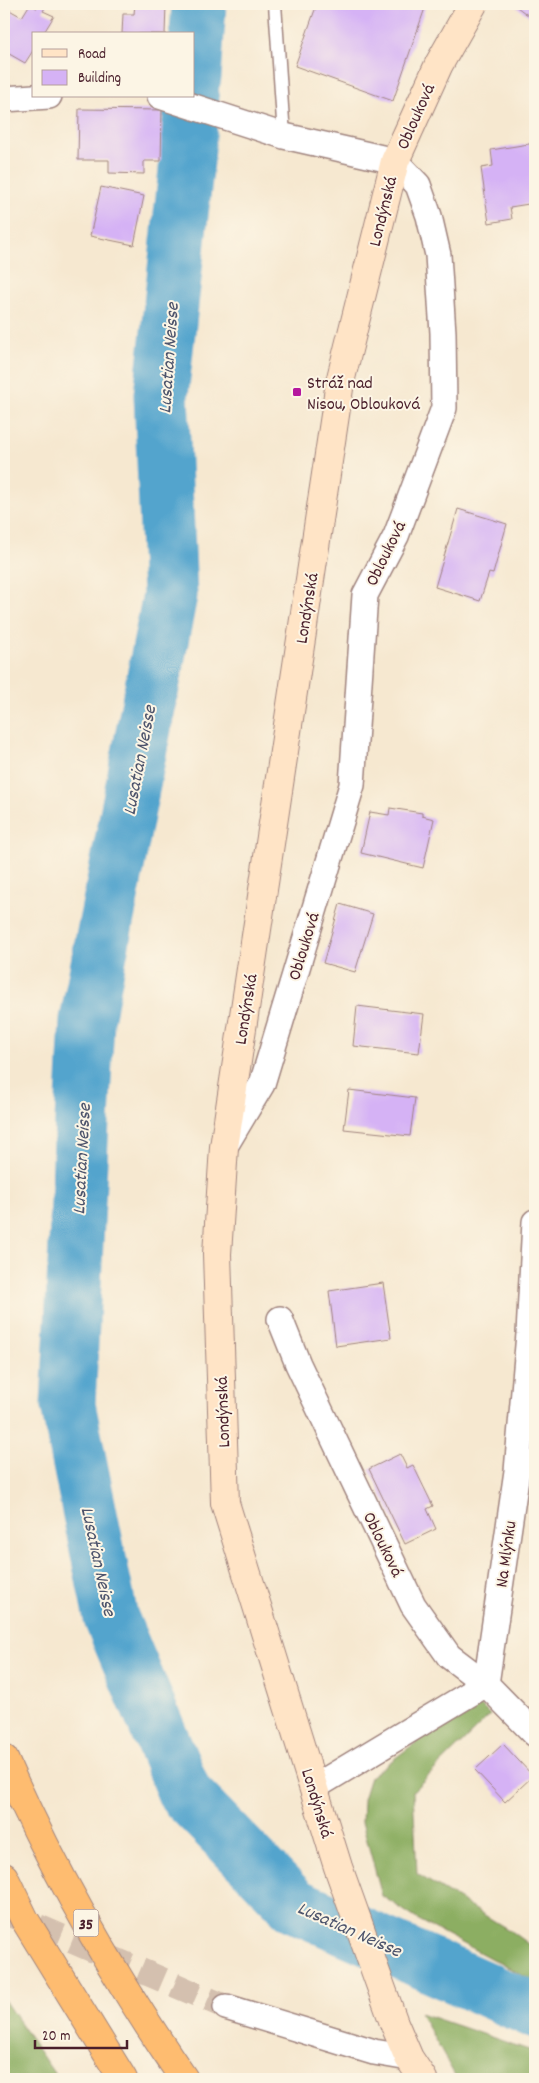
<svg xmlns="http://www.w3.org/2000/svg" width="539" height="2083" font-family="Dekko,sans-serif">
  <rect width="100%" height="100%" fill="#fcf5e5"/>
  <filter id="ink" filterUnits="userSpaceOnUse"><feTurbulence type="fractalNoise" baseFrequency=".02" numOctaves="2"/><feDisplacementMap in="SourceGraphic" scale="10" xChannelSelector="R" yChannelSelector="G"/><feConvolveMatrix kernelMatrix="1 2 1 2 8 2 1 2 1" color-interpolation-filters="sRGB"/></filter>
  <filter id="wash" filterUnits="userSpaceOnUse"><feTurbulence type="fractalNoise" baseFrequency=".0096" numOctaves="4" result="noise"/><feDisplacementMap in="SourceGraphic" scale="20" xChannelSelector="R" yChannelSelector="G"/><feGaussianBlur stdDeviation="1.12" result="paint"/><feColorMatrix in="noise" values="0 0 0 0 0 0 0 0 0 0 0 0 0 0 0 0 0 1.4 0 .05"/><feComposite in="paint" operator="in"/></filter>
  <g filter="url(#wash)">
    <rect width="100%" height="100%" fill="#f6e8d0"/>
    <g fill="#8cae62" stroke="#6b6646">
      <path d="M 478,1703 L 490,1715 L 413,1791 L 417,1874 L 509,1930 L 535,1949 L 535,1982 L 417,1919 L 382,1896 L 362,1822 L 363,1799 L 370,1777 L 462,1708 Z"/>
      <path d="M 4,2000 L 58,2079 L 4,2079 Z"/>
      <path d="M 420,2013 L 535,2052 L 535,2079 L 457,2079 Z"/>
    </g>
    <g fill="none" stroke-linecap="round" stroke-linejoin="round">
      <g stroke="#52a4cd" stroke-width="55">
        <path d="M 194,77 L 199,4"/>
        <path d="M 192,96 L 187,161 L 161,395 L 170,595 L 87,1020 L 68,1405 L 111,1618 L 185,1794 L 294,1905 L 535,2011"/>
      </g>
    </g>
    <g id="blocks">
      <g fill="#d5b2f5">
        <path d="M 30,4 L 37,8 L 31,4 L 47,4 L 43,11 L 54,16 L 43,34 L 34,34 L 34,49 L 25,63 L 4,51 L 4,7 L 22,17 Z"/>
        <path d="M 135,4 L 166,4 L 165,34 L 122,34 L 123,14 L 134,14 Z"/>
        <path d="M 317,4 L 414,4 L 425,8 L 393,101 L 295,66 Z"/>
        <path d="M 513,4 L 535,4 L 535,16 L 533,19 Z"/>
        <path d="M 79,109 L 162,110 L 161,161 L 144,161 L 144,174 L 109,173 L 109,160 L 78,160 Z"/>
        <path d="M 535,143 L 535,203 L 510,207 L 512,219 L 489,223 L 481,168 L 493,166 L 491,150 Z"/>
        <path d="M 101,187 L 144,196 L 134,245 L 90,236 Z"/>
        <path d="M 458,509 L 507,524 L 493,574 L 489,573 L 480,601 L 435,587 Z"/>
        <path d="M 390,808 L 422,813 L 422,816 L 434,819 L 423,868 L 361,853 L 370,812 L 389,815 Z"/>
        <path d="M 340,904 L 373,914 L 355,972 L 323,963 Z"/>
        <path d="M 357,1006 L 424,1014 L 419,1053 L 353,1046 Z"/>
        <path d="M 349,1090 L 415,1098 L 410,1136 L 344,1129 Z"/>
        <path d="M 383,1283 L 391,1338 L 336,1346 L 329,1291 Z"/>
        <path d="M 400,1454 L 407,1468 L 413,1465 L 433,1506 L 427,1509 L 436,1529 L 405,1544 L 369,1469 Z"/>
        <path d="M 503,1744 L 533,1776 L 505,1802 L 475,1770 Z"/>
      </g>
    </g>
  </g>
  <g filter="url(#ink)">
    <use href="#blocks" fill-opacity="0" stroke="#a0847e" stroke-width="1"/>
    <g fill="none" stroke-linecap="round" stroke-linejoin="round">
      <path stroke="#d4c0af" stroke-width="25" stroke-dasharray="25 12" stroke-linecap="butt" d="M 4,1912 L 226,2007"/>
      <defs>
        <path id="lane" d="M 275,4 L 284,136"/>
        <g id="street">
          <path d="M 160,96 L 284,136 L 395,161 L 418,185 L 429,216 L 438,255 L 443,333 L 444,408 L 396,536 L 365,595 L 352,785 L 262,1084 L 225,1146"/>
          <path d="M 4,99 L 49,96"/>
          <path d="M 280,1319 L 298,1364 L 413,1605 L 449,1656 L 486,1684 L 535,1734"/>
          <path d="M 486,1684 L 517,1471 L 529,1334 L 535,1222"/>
          <path d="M 313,1788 L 486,1684"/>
          <path d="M 226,2007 L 374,2052 L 409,2058"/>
        </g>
        <path id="secondary" d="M 423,2079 L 409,2058 L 394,2023 L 338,1867 L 225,1503 L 217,1254 L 224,1147 L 340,382 L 395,161 L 439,64 L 473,4"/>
        <g id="highway">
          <path d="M 4,1759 C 53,1871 115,1978 184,2079"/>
          <path d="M 4,1877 L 25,1920 L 123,2079"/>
        </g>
      </defs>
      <use href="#lane" stroke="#a0847e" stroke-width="15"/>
      <use href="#street" stroke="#a0847e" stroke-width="28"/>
      <use href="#secondary" stroke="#a0847e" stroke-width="30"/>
      <use href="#highway" stroke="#a0847e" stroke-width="30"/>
      <use href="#lane" stroke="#fff" stroke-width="12"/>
      <use href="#street" stroke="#fff" stroke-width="25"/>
      <use href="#secondary" stroke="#ffe4c6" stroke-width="28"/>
      <use href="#highway" stroke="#febc70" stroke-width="28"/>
    </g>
  </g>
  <rect fill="#b5179e" stroke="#fcf5e5" stroke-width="2" x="292" y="387" width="10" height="10" rx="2.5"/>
  <g text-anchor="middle" stroke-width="4" stroke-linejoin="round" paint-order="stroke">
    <rect fill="#fcf5e5" stroke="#7f5f63" stroke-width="1" x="73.5" y="1909.5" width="25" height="27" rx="4"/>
    <g font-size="16" font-weight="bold" fill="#4a1f2b">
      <text x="86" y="1929">35</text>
    </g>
    <g font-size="18" fill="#4a1f2b" stroke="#fcf5e5">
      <text transform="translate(415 116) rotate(-66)" y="6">Oblouková</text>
      <text transform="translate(382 211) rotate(-76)" y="6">Londýnská</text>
      <text transform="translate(385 553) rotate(-64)" y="6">Oblouková</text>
      <text transform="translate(306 608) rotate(-81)" y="6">Londýnská</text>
      <text transform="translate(303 946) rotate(-73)" y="6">Oblouková</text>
      <text transform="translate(245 1009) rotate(-81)" y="6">Londýnská</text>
      <text transform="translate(222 1412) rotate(-92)" y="6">Londýnská</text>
      <text transform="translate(384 1544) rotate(64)" y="6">Oblouková</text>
      <text transform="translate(505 1554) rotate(-82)" y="6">Na Mlýnku</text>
      <text transform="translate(318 1803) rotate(73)" y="6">Londýnská</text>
    </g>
    <g font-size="18" fill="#4a1f2b" stroke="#fcf5e5" text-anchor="start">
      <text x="307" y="388">Stráž nad<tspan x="307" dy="21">Nisou, Oblouková</tspan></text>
    </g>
    <g font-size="19" font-style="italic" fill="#4d546c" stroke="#fcf5e5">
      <text transform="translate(167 358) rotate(-86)" y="7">Lusatian Neisse</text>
      <text transform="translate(138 760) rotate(-79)" y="7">Lusatian Neisse</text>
      <text transform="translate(80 1159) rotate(-87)" y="7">Lusatian Neisse</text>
      <text transform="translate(100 1561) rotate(78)" y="7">Lusatian Neisse</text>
      <text transform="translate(350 1928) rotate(24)" y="7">Lusatian Neisse</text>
    </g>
  </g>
  <rect width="539" height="2083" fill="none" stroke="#fcf5e5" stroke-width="20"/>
  <rect x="32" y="32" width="162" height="65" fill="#fcf5e5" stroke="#b59f9b"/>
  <rect x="42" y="49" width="25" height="8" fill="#ffe4c6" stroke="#b59f9b"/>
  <text x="78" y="58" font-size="15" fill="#4a1f2b">Road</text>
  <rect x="42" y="70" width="25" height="15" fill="#d5b2f5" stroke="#b59f9b"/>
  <text x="78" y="82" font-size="15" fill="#4a1f2b">Building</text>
  <path d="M35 2040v8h92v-8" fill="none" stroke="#4a1f2b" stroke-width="2.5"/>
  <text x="42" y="2040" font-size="15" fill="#4a1f2b" stroke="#fcf5e5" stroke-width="4" paint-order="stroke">20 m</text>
</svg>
